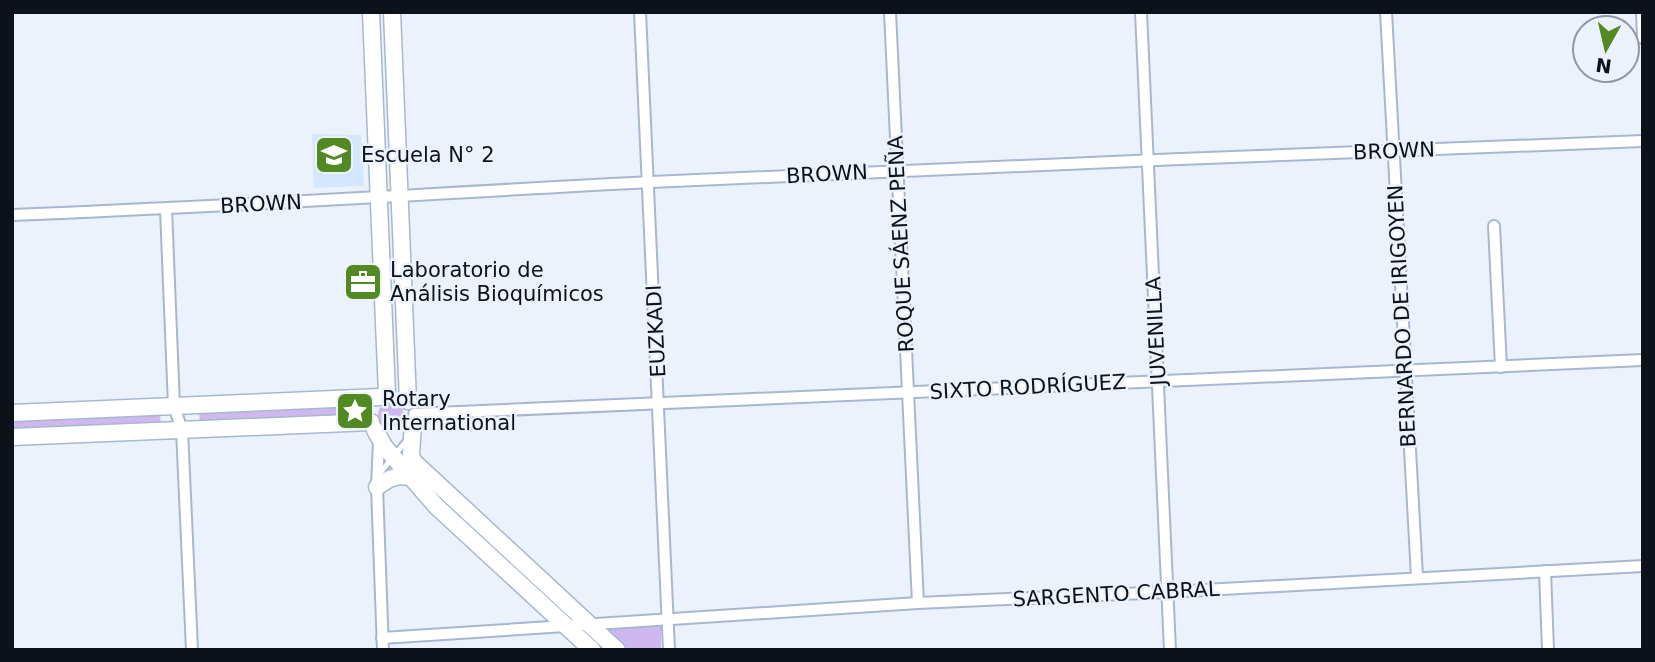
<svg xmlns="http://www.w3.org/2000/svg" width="1655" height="662" font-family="'DejaVu Sans',sans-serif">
  <rect width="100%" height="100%" fill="#ebf2fb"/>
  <path fill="#d5e7fe" d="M 312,134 L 361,135 L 364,186 L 314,188 Z"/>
  <g fill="#cfb8f0">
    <circle cx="391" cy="415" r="13"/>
    <path d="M 364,404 L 364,416 L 200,422 L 199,409 Z"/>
    <path d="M 160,414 L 161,427 L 12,431 L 12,419 Z"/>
    <path d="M 656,623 L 661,627 L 661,650 L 623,650 L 604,632 L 609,626 Z"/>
  </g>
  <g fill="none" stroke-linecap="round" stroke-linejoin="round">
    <defs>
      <path id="service" d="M 380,473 L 407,440"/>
      <g id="minor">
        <path d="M 640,12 L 669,650"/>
        <path d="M 890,12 L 918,603"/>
        <path d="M 1141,12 L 1170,650"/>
        <path d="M 1386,12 L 1417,577"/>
        <path d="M 1642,12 L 1643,38"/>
        <path d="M 166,209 L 174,406 L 182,430 L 192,650"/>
        <path d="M 12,215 C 225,207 438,193 651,182 C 982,166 1312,154 1643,141"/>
        <path d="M 1494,226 L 1501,367"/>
        <path d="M 414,414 L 1643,360"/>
        <path d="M 379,440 L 377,487 L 383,650"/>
        <path d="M 1545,571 L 1548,650"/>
        <path d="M 382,638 L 918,603 L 1168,592 L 1643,566"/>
      </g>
      <g id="secondary">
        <path d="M 371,12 L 387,394"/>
        <path d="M 392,12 L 408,401"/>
        <path d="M 12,413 L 380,397"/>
        <path d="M 413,423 L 411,454 L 413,461 L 617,650"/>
        <path d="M 375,430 L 384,446 L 436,506 L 592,650"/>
        <path d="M 12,437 L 371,422"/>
        <path d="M 377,487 C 390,477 398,474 415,478"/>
      </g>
    </defs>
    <use href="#service" stroke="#a7b8ce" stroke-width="9"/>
    <use href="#minor" stroke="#a7b8ce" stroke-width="14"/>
    <use href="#secondary" stroke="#a7b8ce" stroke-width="19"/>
    <use href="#service" stroke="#fff" stroke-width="5"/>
    <use href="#minor" stroke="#fff" stroke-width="10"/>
    <use href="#secondary" stroke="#fff" stroke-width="16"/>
  </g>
  <defs>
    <symbol id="school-square" viewBox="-11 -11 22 22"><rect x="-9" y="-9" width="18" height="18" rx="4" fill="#528923" stroke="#ebf2fb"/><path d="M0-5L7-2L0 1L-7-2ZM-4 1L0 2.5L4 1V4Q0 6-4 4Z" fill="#fff"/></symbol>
    <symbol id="office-square" viewBox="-11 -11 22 22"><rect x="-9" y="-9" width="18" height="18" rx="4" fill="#528923" stroke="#ebf2fb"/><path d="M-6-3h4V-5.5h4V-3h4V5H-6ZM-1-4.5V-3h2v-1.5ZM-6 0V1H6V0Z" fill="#fff"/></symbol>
    <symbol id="sight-square" viewBox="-11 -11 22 22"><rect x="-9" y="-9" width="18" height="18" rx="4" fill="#528923" stroke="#ebf2fb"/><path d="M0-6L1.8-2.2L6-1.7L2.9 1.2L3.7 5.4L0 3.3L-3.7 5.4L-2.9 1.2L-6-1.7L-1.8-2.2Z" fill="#fff"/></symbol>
  </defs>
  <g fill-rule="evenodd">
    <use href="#school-square" x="312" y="133" width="44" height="44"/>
    <use href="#office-square" x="341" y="260" width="44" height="44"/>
    <use href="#sight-square" x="333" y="389" width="44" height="44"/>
  </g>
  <g text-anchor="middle" stroke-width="5" stroke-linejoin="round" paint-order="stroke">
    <g font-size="21" fill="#0c1219" stroke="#ebf2fb">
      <text transform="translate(1394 151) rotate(-2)" y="7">BROWN</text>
      <text transform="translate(827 174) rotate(-3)" y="7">BROWN</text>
      <text transform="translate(261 204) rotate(-3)" y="7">BROWN</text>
      <text transform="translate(901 244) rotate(-93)" y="7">ROQUE SÁENZ PEÑA</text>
      <text transform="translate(1402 316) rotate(-93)" y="7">BERNARDO DE IRIGOYEN</text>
      <text transform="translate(656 331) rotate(-93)" y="7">EUZKADI</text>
      <text transform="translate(1156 331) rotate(-93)" y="7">JUVENILLA</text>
      <text transform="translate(1028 387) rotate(-3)" y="7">SIXTO RODRÍGUEZ</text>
      <text transform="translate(1116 594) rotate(-3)" y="7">SARGENTO CABRAL</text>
    </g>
    <g font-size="21" fill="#0c1219" stroke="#ebf2fb" text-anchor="start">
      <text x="361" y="162">Escuela N° 2</text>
      <text x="390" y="277">Laboratorio de<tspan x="390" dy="24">Análisis Bioquímicos</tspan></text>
      <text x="382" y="406">Rotary<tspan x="382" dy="24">International</tspan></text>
    </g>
  </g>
  <rect width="1655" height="662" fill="none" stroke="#0c1219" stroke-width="28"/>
  <g transform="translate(1606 49) rotate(188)"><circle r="33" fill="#ebf2fb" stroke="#9298a1" stroke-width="2"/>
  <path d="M0-5L12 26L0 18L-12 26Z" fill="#528923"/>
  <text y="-10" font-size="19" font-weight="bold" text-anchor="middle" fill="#0c1219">N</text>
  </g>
</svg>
